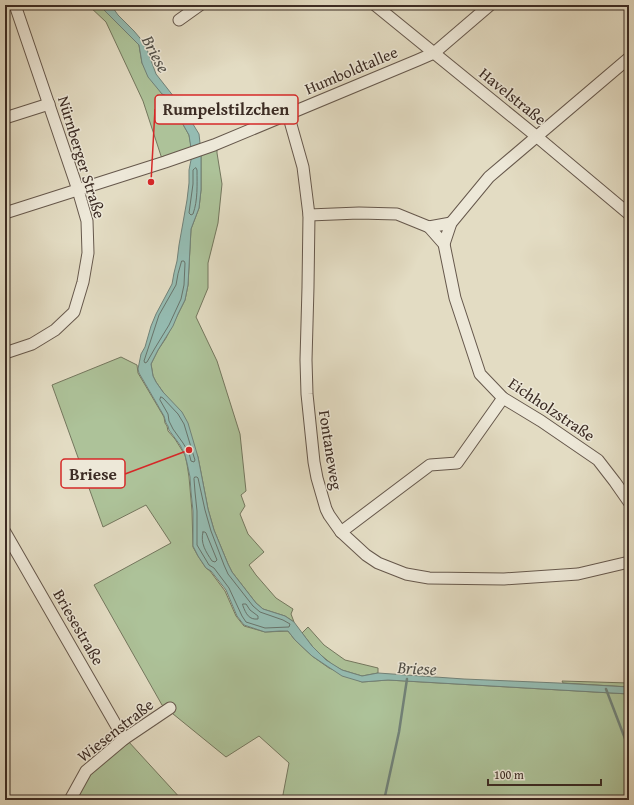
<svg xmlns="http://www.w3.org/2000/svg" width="634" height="805" font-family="'Gentium Book Plus',serif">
  <rect width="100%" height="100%" fill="#e3dcc3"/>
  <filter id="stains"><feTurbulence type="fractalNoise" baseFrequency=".005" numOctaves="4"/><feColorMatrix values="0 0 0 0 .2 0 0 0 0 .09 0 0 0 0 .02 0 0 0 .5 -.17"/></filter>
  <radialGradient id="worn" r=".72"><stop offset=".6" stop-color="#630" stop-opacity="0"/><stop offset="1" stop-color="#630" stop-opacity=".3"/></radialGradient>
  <g fill="#adc299" stroke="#74775e">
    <path d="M 88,5 L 99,5 L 139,45 L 142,63 L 162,94 L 167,96 L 189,135 L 192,151 L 163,162 L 143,101 L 106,22 Z"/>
    <path d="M 217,142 L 217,153 L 222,184 L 218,223 L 208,263 L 208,288 L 196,317 L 217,361 L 240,434 L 246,491 L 241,495 L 245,506 L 240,514 L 248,534 L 264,552 L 249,565 L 256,575 L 276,598 L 293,609 L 291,614 L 294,622 L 285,616 L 263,609 L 256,603 L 232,572 L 228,564 L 214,530 L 208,509 L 198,457 L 163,392 L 156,382 L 153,376 L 151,364 L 158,350 L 166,338 L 185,300 L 188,285 L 191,229 L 199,208 L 201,190 L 201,152 Z"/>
    <path d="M 121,357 L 137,365 L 138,373 L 164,417 L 165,423 L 167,426 L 168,431 L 175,439 L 185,455 L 187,464 L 189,477 L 192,511 L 193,547 L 198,556 L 206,568 L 210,571 L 225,591 L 236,616 L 244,626 L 265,632 L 288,631 L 295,640 L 312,656 L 329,668 L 362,682 L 388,680 L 629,694 L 629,800 L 347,800 L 348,795 L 346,800 L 282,800 L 289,763 L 259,736 L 226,757 L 162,705 L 94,585 L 171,543 L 146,505 L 103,527 L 52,385 Z"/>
    <path d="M 308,627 L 324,645 L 345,660 L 378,668 L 378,673 L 362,676 L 342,670 L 333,665 L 316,651 L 302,633 Z"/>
    <path d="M 562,681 L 629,683 L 629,687 L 563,683 Z"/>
    <path d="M 128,741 L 182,800 L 75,800 L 89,774 Z"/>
  </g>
  <path fill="#95bcb2" stroke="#718279" d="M 99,5 L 111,5 L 118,15 L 134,31 L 145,44 L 156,74 L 167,88 L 185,111 L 199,134 L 201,152 L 201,190 L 199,208 L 191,229 L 188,285 L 185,300 L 178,314 L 173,326 L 158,350 L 151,364 L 153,376 L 156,382 L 163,392 L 182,412 L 188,423 L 198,457 L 208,509 L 214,530 L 228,564 L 232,572 L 256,603 L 263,609 L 285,616 L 294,622 L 312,646 L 326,660 L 342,670 L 362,676 L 378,673 L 464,679 L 558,683 L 629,687 L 629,694 L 388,680 L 362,682 L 342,676 L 312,656 L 295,640 L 288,631 L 280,631 L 265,632 L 244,625 L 237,616 L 226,590 L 211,571 L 206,568 L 198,556 L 193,546 L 193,511 L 191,492 L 190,477 L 187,463 L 185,455 L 180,445 L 169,430 L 168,426 L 166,423 L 164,416 L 139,373 L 138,369 L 141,354 L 145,347 L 151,326 L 156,314 L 172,284 L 174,273 L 177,261 L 179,245 L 187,200 L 189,183 L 189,170 L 192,155 L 189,135 L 167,96 L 162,94 L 148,77 L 142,63 L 139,45 Z"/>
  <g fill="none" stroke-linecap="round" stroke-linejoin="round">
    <g stroke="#68746b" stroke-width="1">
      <path d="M 196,168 L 197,170 C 197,185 198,200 193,214 L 191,215 L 189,213 L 193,184 L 193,170 L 194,169 Z"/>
      <path d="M 182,261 L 184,261 L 185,263 L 184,285 L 181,299 L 169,325 L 155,348 L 147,362 L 145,363 L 144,361 L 159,315 L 176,285 L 178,274 Z"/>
      <path d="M 161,397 L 163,398 L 178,414 L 184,424 L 194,457 L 195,460 L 194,462 L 191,461 L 189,453 L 183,443 L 173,429 L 169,421 L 168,414 L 160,400 Z"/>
      <path d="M 195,477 L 197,477 L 198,478 L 205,510 L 211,531 L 224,565 L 228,574 L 253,606 L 260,612 L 283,620 L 290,624 L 289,627 L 265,628 L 246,622 L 242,616 L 229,588 L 214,568 L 209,565 L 197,545 L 197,511 L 195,492 L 194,479 Z"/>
      <path d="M 203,532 L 205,532 L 206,533 L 217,560 L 215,562 L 212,561 C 206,552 200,543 203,532 Z"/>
      <path d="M 243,604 L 246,604 L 250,610 L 258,616 L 258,619 C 249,620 246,614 243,606 Z"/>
    </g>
    <g stroke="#718279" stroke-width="2.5">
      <path d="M 606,689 L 629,749"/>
      <path d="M 385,800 L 385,796 L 399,732 L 407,679"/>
    </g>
    <defs>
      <g id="minor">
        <path d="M 375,5 L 536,136 L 629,214"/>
        <path d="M 179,20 L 200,5"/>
        <path d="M 288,114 L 303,167 L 309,215 L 308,287 L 306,360 L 307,394 L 314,462 L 317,478 L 326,509 L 329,515 L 341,532 L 366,555 L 378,563 L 406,574 L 429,578 L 504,579 L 578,574 L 629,562"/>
        <path d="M 5,118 L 49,104"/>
        <path d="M 5,213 L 165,162 L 214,145 L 418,60 L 434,53 L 490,5"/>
        <path d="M 309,215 L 359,213 L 397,214 L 429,227 L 451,223"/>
        <path d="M 429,227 L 444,244 L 455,298 L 480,374 L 503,398 L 541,421 L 598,460 L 615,482 L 629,502"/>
        <path d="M 444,244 L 451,223 L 489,177 L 629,58"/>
        <path d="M 5,353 L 32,344 L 55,330 L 74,312 L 83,282 L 88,253 L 87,221 L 78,190 L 15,5"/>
        <path d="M 5,532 L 124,739"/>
        <path d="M 341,532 L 430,465 L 457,463 L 503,398"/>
        <path d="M 5,799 L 6,800"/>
        <path d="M 70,800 L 86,771 L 124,739 L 170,708"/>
      </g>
    </defs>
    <use href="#minor" stroke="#66584c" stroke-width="13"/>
    <use href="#minor" stroke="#ede8d8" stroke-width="11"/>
  </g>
  <g text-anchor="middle" stroke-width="3" stroke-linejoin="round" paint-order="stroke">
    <g font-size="16" fill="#3c2c24" stroke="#ede8d8">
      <text transform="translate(351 70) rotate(-23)" y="6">Humboldtallee</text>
      <text transform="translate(513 96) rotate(39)" y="6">Havelstraße</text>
      <text transform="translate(82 157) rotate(73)" y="6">Nürnberger Straße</text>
      <text transform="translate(552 409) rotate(34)" y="6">Eichholzstraße</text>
      <text transform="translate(331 450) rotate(81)" y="6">Fontaneweg</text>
      <text transform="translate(79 627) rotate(60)" y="6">Briesestraße</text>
      <text transform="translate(115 730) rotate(-38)" y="6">Wiesenstraße</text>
    </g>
    <g font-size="17" font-style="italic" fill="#525048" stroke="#ede8d8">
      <text transform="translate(156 54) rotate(62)" y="6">Briese</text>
      <text transform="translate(417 668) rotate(3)" y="6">Briese</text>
    </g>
  </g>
  <path fill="none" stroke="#d62828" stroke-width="1.5" d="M151 182L155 109M189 450L125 474"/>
  <g fill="#d62828" stroke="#ede8d8" stroke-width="1.5">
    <circle cx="151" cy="182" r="4"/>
    <circle cx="189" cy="450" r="4"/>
  </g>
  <g fill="#ede8d8" stroke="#d62828" stroke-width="1.5">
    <rect x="155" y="95" width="143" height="29" rx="4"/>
    <rect x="61" y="459" width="64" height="29" rx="4"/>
  </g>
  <g font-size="17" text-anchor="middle" font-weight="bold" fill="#3c2c24">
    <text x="226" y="115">Rumpelstilzchen</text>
    <text x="93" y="480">Briese</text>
  </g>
  <rect width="634" height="805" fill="none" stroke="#e3dcc3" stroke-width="20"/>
  <rect x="6" y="6" width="622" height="793" fill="none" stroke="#3c2c24" stroke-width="2"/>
  <rect x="10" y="10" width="614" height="785" fill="none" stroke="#3c2c24"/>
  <path d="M488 779v6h113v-6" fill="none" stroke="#3c2c24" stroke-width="2"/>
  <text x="494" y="779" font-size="12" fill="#3c2c24" stroke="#ede8d8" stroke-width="3" paint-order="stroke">100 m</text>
  <rect width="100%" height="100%" filter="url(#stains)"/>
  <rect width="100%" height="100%" fill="url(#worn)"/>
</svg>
